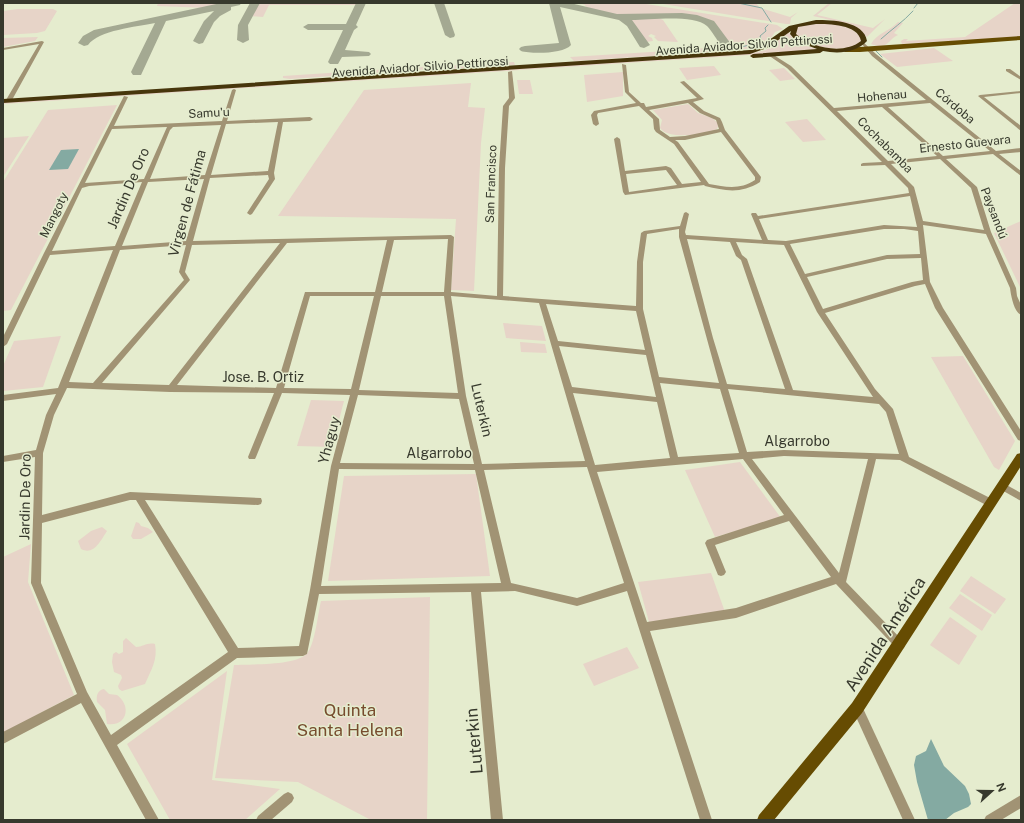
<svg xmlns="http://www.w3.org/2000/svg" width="1024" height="823" font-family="'Public Sans',sans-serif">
  <rect width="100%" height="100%" fill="#e5ecce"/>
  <g fill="#e7d4c8">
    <path d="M 158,3 L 234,3 L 208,8 L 157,6 Z"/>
    <path d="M 258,3 L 359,3 L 358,5 L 269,5 L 263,17 L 250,16 Z"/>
    <path d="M 579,3 L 640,3 L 777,25 L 783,29 L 775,32 L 771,38 L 757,48 L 692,53 L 689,49 L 729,47 L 710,20 C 682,9 650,18 621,16 C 610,15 598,11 587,9 L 585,5 Z"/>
    <path d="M 657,3 L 756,3 L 760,8 L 790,17 L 798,12 L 791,18 L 790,24 L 786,24 Z"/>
    <path d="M 829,3 L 832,3 L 817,15 L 873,28 L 885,19 L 867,37 C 854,24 830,20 813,16 Z"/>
    <path d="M 1015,3 L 1021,3 L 1021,37 L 902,44 L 901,41 L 904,39 L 908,39 L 906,41 L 965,37 Z"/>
    <path d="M 18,9 L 53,9 L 57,11 L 45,31 L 37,33 L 3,35 L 3,11 Z"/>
    <path d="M 658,18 L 663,20 L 678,42 L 658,41 L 654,37 L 656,36 L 651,34 L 648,36 L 652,38 L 653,41 L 646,42 L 634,25 L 628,19 Z"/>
    <path d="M 816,22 C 833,24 852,24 862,39 C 854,55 818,48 805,42 C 802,40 798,37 795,34 L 797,27 L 802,25 Z"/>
    <path d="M 898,22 L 903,23 L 894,33 L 898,35 C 889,38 888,51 871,44 C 877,33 890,31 898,22 Z"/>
    <path d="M 789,32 C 794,45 813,48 826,50 L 306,84 L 296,83 L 752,53 L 766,50 Z"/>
    <path d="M 38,37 L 35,41 L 3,47 L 3,38 Z"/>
    <path d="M 934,48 L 953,61 L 897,67 L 880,54 Z"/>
    <path d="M 683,50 L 685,53 L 683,54 L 574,61 L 570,57 Z"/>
    <path d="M 514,62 L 515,65 L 513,65 L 449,69 L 443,68 L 440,66 Z"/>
    <path d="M 435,66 L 434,68 L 431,69 L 290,79 L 283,78 L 283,76 Z"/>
    <path d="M 714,66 L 721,75 L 687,80 L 679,68 Z"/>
    <path d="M 784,68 L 795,79 L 780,81 L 769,70 Z"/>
    <path d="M 623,72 L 623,96 L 587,102 L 584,75 Z"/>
    <path d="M 530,80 L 533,94 L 519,94 L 517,80 Z"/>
    <path d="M 471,83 L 468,107 L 485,108 L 481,143 L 474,291 L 451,290 L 456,219 L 278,216 L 364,90 Z"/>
    <path d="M 285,84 L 275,86 L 3,104 L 3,102 Z"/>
    <path d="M 688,104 L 698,113 L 712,118 L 719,124 L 717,129 C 706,135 668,140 660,128 L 662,120 L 653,110 Z"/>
    <path d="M 117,105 L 11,310 L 3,311 L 3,182 L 48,110 Z"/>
    <path d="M 807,119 L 826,140 L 803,142 L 785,122 Z"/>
    <path d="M 29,136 L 3,177 L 3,138 Z"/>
    <path d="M 1021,221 L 1021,289 L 994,233 Z"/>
    <path d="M 503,323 L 542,326 L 546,341 L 506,338 Z"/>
    <path d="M 61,336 L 43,387 L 3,391 L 3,366 L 14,341 Z"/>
    <path d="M 520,342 L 545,344 L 547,353 L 521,352 Z"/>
    <path d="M 963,356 L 1015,441 L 999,470 L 994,467 L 931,357 Z"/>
    <path d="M 311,400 L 344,401 L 332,447 L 297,446 Z"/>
    <path d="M 740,462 L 781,518 L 715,537 L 685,470 Z"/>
    <path d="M 476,474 L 490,576 L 328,581 L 344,476 Z"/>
    <path d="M 136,522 L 139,523 L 141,526 L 148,528 L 153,532 L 141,539 L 133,539 L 131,536 Z"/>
    <path d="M 102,527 L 107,531 C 101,540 94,556 81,549 L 78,541 L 91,531 Z"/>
    <path d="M 31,544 L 28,582 L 74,695 L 3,733 L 3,557 Z"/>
    <path d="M 711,573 L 725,612 L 649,622 L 638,582 Z"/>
    <path d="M 971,576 L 1006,599 L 995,614 L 960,591 Z"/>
    <path d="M 960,594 L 992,615 L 982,631 L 949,608 Z"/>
    <path d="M 430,597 L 427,820 L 371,820 L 298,782 L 215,778 L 234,665 C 250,664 300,666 308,652 C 315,642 318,614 321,601 Z"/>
    <path d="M 950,617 L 977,636 L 959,665 L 930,645 Z"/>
    <path d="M 126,638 L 136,647 C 143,647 147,642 155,644 C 158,660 151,670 145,684 L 122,691 L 119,689 L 118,686 L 122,678 L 121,675 L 114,672 L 112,662 L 113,654 L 116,652 L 119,654 L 123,652 L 123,641 Z"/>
    <path d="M 627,647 L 639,668 L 594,686 L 583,664 Z"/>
    <path d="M 227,671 L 212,780 L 280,789 L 245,820 L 170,820 L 127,744 Z"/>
    <path d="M 104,689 L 109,694 L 117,695 C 132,706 127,727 107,724 L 105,710 L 97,702 C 96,695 98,690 104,689 Z"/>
  </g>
  <g fill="#84aaa2">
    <path d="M 79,149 L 68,169 L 49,170 L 61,150 Z"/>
    <path d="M 931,739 L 944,766 L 965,786 L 969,794 L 971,804 L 968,807 L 954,813 L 945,820 L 928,820 L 917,782 L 914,765 L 916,756 L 926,751 Z"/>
  </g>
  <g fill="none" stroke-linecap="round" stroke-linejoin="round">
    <g stroke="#84aaa2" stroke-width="1">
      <path d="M 738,3 L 762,8 L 771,22"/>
      <path d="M 914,8 L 918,3"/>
      <path d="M 881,39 C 892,29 903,22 913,11"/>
      <path d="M 733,48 C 743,47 753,45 761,39 L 760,36 L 766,31 L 765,28 L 768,25"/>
      <path d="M 876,51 L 882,57"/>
    </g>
    <g fill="#a4a992" fill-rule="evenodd">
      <path d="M 221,3 L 241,3 L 240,5 L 231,7 L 231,10 L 220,16 L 214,22 L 203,43 L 199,44 L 193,41 L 204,21 L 214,11 L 166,21 L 141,75 L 133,75 L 131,72 L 155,23 C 136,27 99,30 88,45 L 84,46 L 78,43 L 83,36 L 94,30 Z"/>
      <path d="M 250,3 L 260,3 L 248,25 L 249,40 L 243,43 L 237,40 L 238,25 Z"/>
      <path d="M 356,3 L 366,3 L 356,25 L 358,27 L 354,30 L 345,50 L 369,52 L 371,54 L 369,56 L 342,57 L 338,64 L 330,64 L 328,62 L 343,30 L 308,30 L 303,27 L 308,24 L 346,24 Z"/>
      <path d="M 434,3 L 444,3 L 455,35 L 454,37 L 450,38 L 445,35 Z"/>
      <path d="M 549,3 L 570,3 L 617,14 L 682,13 L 697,15 L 714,21 L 731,44 L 725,47 L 721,46 C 717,40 712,31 707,26 C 694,14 649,20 632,20 L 650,45 L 644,48 L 640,47 L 627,26 L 619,20 L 560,7 L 571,45 C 564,54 531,54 521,51 L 519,49 L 521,47 L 525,46 L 559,43 Z"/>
    </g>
    <g fill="#a19374" fill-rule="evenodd">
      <path d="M 42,41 L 44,42 L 12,100 L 7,101 L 6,100 L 39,44 L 3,50 L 3,48 Z"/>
      <path d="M 863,42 L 876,54 L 996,151 L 1021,148 L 1021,152 L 999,154 L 1021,171 L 1021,176 L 993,154 L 946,159 L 977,187 L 991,232 L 1016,288 L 1017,296 L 1021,305 L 1021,315 C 1014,312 1011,296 1010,288 L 986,234 L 923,225 L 930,282 L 943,308 L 1021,431 L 1021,441 L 1018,440 L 935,308 L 925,284 L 915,286 L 825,313 L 875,389 L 893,409 L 909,457 L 994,500 L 995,503 L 994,506 L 991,507 L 988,506 L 900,460 L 876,459 L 846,582 L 904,642 L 905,645 L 904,648 L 900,650 L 896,648 L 836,584 L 736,618 L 650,631 L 712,820 L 700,820 L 627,591 L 577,606 L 515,591 L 481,592 L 503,820 L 491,820 L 471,592 L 319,594 L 307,654 L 303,656 L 237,658 L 117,745 L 159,820 L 146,820 L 81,703 L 3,744 L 3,732 L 77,694 L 31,583 L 35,457 L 3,462 L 3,456 L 36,450 L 46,415 L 56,394 L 3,401 L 3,395 L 58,388 L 113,250 L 50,255 L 7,344 L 3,347 L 3,337 L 44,253 L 124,96 L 128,97 L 114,126 L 222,121 L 232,90 L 234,89 L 236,90 L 227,121 L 310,117 L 313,119 L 310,121 L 283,122 L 274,173 L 275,179 L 252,214 L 250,215 L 247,213 L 269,179 L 268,175 L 210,178 L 193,241 L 451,235 L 454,237 L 451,292 L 497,296 L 499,168 L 503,106 L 509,98 L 508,72 L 512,71 L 515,98 L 509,106 L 505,168 L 503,296 L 636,306 L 637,262 L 641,233 L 644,231 L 680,226 L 684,213 L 686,212 L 689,214 L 685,232 L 686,235 L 762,240 L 751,214 L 752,213 L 756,213 L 758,216 L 909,193 L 908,188 L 885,165 L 861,166 L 861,164 L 863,163 L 882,162 L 787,68 L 768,55 L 772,54 L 791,66 L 834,108 L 926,100 L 872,56 L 861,43 ZM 930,103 L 990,151 L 943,156 L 888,107 ZM 882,107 L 937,156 L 888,161 L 837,111 ZM 278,122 L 268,171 L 211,175 L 226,124 ZM 221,125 L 205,175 L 150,179 L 170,130 L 173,127 ZM 167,127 L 144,179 L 85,183 L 112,129 ZM 940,159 L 971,188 L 984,230 L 923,221 L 914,187 L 891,164 ZM 204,179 L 186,241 L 122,246 L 148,182 ZM 142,182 L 115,246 L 52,251 L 82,188 L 89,186 ZM 910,196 L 917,227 L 884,225 L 786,241 L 768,240 L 759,219 ZM 679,229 L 679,237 L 719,383 L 659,377 L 643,309 L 643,262 L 647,234 ZM 884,229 L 904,229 L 918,231 L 920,254 L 887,255 L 805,274 L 790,244 ZM 448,239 L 444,292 L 382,292 L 394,240 ZM 687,239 L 730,242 L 736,256 L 741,260 L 785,389 L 727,384 L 713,338 ZM 387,240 L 375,292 L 305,292 L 276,388 L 177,385 L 287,243 ZM 736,242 L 784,245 L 817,312 L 873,397 L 793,390 L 747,259 L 742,255 ZM 280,243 L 169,385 L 102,383 L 190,280 L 185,272 L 192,245 ZM 186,245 L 179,272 L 184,280 L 183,281 L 93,383 L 69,382 L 120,250 ZM 921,258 L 923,280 L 912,282 L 823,309 L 807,277 L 887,259 ZM 310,296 L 374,296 L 351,389 L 284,388 ZM 381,296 L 444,296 L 458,393 L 359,390 ZM 451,296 L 539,303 L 585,461 L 482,464 L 466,396 ZM 546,304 L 636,311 L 645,350 L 558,341 ZM 559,346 L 646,355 L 656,397 L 572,387 ZM 660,383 L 720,389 L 739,453 L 678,457 ZM 67,388 L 170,392 L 274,393 L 248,457 L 249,459 L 255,459 L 256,457 L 282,393 L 350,395 L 331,466 L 310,590 L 299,646 L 238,648 L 145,500 L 258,505 L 261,504 L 262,501 L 261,498 L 130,492 L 42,515 L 43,453 L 54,415 ZM 728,389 L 879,404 L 886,412 L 899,454 L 784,450 L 747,452 ZM 573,393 L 657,402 L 670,458 L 595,465 ZM 358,395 L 459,399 L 474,464 L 340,463 ZM 784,456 L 868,459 L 839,573 L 752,459 ZM 743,459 L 784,515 L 707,540 L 705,543 L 718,575 L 721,576 L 724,575 L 726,572 L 715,545 L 789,521 L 831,577 L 736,608 L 647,622 L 597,472 ZM 587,467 L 624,583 L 577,598 L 511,583 L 484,470 ZM 339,469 L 475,470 L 501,583 L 321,586 ZM 130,500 L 136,500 L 228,652 L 111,735 L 87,692 L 41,583 L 42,523 Z"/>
      <path d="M 622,64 L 626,65 L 629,92 L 641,103 L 644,103 L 646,107 L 697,98 L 680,82 L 684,81 L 704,99 L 693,102 L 704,111 L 720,118 L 722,122 L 725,130 L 761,177 L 760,182 C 741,194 726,191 705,186 L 704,185 L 625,195 L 623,192 L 614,139 L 617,137 L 620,139 L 625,171 L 666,166 L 671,168 L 682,184 L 701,182 L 674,144 L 656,132 L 654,129 L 653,119 L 639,106 L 598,113 L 597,115 L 599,124 L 596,126 L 593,124 L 591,115 L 594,111 L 636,103 L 625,92 ZM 688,103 L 700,113 L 716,120 L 719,129 L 685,136 L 670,137 L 660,130 L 659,119 L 649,110 ZM 721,132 L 755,177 L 755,180 C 740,190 726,187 709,184 L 678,142 L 675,140 L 685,140 ZM 666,170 L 677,185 L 629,192 L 626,174 Z"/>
      <path d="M 1006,69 L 1010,69 L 1021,77 L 1021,80 L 1006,71 Z"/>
      <path d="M 1021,91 L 1021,93 L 984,97 L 1021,126 L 1021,131 L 978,96 L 980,95 Z"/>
      <path d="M 1001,482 L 1021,493 L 1021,501 L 998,488 L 997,486 L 998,484 Z"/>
      <path d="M 857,703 L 861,704 L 915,820 L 903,820 L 852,708 L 853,704 Z"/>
      <path d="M 288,792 L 292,794 L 294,798 L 292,802 L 271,820 L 256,820 L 258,816 L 284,794 Z"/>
      <path d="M 1021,795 L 1021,808 L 1001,820 L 984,820 L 986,816 Z"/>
    </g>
    <g fill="#664c02" fill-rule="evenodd">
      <path d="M 1021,36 L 1021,40 L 860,52 L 845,52 L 842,50 L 845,48 Z"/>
      <path d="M 1021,453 L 1021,466 L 862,713 L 774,820 L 757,820 L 759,815 L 852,703 L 1017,454 Z"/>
    </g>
    <path fill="#47360c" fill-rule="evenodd" d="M 816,20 C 832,20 864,21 867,41 C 856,53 838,54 823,51 L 820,53 L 753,58 L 750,56 L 753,54 L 817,49 L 796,41 L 790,34 L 791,31 L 767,48 L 750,54 L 3,103 L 3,99 L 750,50 L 762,45 L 789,26 ZM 816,24 C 829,24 858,24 861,41 C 844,55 811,48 796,34 L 798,27 Z"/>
  </g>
  <g text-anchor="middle" stroke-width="3" stroke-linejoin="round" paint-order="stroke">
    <g font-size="12" fill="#37392d" stroke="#e5ecce">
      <text transform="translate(744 45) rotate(-4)" y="4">Avenida Aviador Silvio Pettirossi</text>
      <text transform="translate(420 67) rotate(-4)" y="4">Avenida Aviador Silvio Pettirossi</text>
      <text transform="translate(882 96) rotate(-5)" y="4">Hohenau</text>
      <text transform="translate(955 106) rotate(40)" y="4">Córdoba</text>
      <text transform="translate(209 113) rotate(-3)" y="4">Samu'u</text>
      <text transform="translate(965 144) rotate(-6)" y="4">Ernesto Guevara</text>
      <text transform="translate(885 145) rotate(45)" y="4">Cochabamba</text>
      <text transform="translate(491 184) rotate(-88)" y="4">San Francisco</text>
      <text transform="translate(994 213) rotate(69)" y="4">Paysandú</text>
      <text transform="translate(54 215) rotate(-64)" y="4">Mangoty</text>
    </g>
    <g font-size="14" fill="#37392d" stroke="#e5ecce">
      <text transform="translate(128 188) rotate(-67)" y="5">Jardin De Oro</text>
      <text transform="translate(187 203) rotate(-75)" y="5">Virgen de Fátima</text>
      <text x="263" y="382">Jose. B. Ortiz</text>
      <text transform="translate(482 410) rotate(77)" y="5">Luterkin</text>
      <text transform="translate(329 440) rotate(-75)" y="5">Yhaguy</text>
      <text x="797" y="446">Algarrobo</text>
      <text x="439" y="458">Algarrobo</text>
      <text transform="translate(25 497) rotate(-89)" y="5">Jardin De Oro</text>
    </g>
    <g font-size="17" fill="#37392d" stroke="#e5ecce">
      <text transform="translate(885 634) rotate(-57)" y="6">Avenida América</text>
      <text transform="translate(474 741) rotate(-95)" y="6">Luterkin</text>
    </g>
    <g font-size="17" fill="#774c2e" stroke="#e5ecce">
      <text x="350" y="716">Quinta<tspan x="350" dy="20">Santa Helena</tspan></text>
    </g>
  </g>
  <rect width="1024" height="823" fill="none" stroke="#37392d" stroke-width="8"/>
  <g transform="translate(992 791) rotate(69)" stroke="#e5ecce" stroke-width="3" paint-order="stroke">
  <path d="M0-3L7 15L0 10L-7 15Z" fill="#37392d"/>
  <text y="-6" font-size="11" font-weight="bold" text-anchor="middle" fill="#37392d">N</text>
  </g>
</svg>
